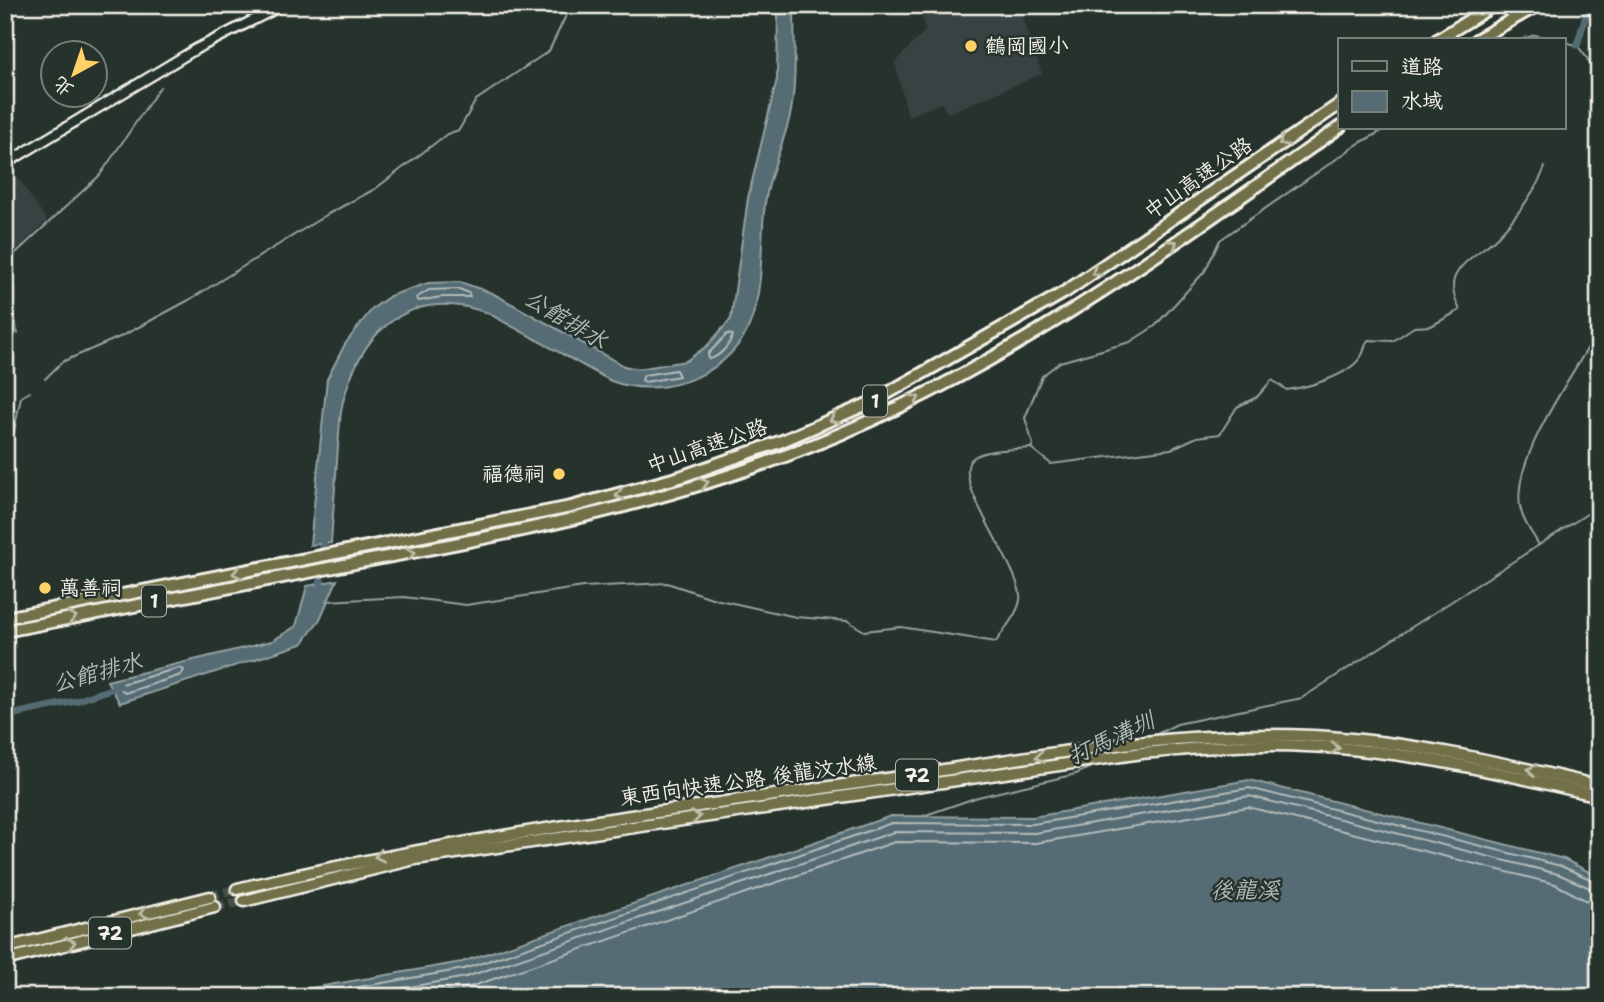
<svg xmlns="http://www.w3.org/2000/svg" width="1604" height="1002" font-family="'Shantell Sans','LXGW WenKai TC',sans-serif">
  <rect width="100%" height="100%" fill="#26332d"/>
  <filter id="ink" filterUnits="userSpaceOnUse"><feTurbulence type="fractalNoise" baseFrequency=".0143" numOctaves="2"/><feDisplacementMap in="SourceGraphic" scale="14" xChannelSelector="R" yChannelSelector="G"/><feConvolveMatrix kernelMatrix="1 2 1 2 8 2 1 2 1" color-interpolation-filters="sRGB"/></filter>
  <g filter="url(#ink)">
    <g fill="#394343">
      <path d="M 920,5 L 1019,5 L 1042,74 L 948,113 L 941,103 L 908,116 L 895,62 L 925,31 Z"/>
      <path d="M 15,174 L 47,221 L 13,253 L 5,218 L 5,181 Z"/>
    </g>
    <g fill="#556c74" stroke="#95a1a2" stroke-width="2">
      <path d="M 778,5 L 794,5 C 794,41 797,76 791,111 C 785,142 769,172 765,204 C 760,240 764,279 753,315 C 736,374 664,401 611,381 L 488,313 C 414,287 364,325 344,398 C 339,413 340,430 338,446 C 336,478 333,510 331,543 L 310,545 L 327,379 L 345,344 L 372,309 L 390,296 L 428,283 L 460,282 L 492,293 L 624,366 L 638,369 L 686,361 L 708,345 L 731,319 L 748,198 L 777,79 Z"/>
      <path d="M 337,580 L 320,619 L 302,644 L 120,703 L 107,681 L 272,641 L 296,626 L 307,586 Z"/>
      <path d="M 1249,780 L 1564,859 L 1599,877 L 1599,997 L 260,997 L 462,962 L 891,816 L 1033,817 Z"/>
    </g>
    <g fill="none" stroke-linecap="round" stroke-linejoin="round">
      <g stroke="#b4bcba" stroke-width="2">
        <path d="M 459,289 L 469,293 L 470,297 L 441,297 L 419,301 L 416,298 L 429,290 Z"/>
        <path d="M 727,334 L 733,335 C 730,344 719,358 709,359 L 708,354 Z"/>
        <path d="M 676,370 L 679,376 L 645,382 L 642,380 L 644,375 Z"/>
        <path d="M 179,668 L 184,670 L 181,675 L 125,693 L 120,688 L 122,684 Z"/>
        <path d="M 301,997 L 464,969 L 892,823 L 1033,824 L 1249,788 L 1561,866 L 1599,883"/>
        <path d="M 353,997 L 466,977 L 894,832 L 1035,833 L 1249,796 L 1558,874 L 1599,892"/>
        <path d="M 414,997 L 470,987 L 895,842 L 1036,843 L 1248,807 L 1555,884 L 1585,900 L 1599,902"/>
      </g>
      <g stroke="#95a1a2" stroke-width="2">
        <path d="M 1520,40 L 1535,35 L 1558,40"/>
        <path d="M 1564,42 L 1577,45 C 1585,56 1596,65 1589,79"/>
        <path d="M 5,263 L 100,175 L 160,87"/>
        <path d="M 5,286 L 18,334"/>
        <path d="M 5,343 L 11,339"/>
        <path d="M 45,379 L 62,362 L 122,336 L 189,300 L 328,214 L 375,189 L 447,134 L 459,130 L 476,100 L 549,51 L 571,5"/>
        <path d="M 14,431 L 21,397 L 30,392"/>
        <path d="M 1031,448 L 1033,444 L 1025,418 L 1042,376 L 1060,362 L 1130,342 L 1155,326 L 1205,271 L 1220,240 L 1358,144 L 1387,128"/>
        <path d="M 1539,545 C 1532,533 1522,520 1520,506 C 1512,457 1575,372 1599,329"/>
        <path d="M 326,601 L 404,597 L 466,605 L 583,587 L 667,583 L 715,599 L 796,617 L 848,621 L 864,631 L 901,627 L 996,642 C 1003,630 1018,614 1020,600 C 1025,572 947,478 973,458 C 987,448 1015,450 1031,448 L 1051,464 L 1171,449 L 1197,437 L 1220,434 L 1237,407 L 1257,397 L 1272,380 L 1287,390 C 1308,387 1350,376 1362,355 C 1365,350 1364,345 1368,340 L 1393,341 L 1414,327 L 1431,326 L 1460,310 C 1456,302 1451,289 1454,279 C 1461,260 1483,251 1496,238 C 1515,219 1536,191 1545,167"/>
        <path d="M 1153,736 L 1177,724 L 1302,698 L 1590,512 L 1599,510"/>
        <path d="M 923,816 L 978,797 L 1076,774 L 1095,765"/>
      </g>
      <g stroke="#556c74" stroke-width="7">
        <path d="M 1577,45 L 1589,5"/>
        <path d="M 320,590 L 324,536"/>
        <path d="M 5,716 L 76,701 L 120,686"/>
      </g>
      <g stroke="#455049" stroke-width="10" stroke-dasharray="10 5" stroke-linecap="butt">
        <path d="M 210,897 L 237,889"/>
        <path d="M 215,907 L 244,901"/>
      </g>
      <defs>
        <path id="secondary" d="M 5,164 L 196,49 L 283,5"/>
        <g id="trunk">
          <path d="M 237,889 C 446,839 659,812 872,781 C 1017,760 1166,729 1313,736 C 1410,741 1504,763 1599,786"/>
          <path d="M 244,901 L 415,859 L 1142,753 C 1197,748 1251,743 1306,746 C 1406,750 1502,773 1599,796"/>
          <path d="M 5,948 L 210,897"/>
          <path d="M 5,960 L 215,907"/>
        </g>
        <g id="motorway">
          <path d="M 1437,40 L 1494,5"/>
          <path d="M 1476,40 L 1538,5"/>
          <path d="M 5,618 L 571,507 L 680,477 L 782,441 L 872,402 L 1065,292 L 1340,104"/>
          <path d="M 5,631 C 122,608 238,586 355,563 C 500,536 646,508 785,456 C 988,381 1164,251 1340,127"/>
        </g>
      </defs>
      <use href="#secondary" stroke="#f4f1e8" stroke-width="13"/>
      <use href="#trunk" stroke="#f4f1e8" stroke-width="15"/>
      <use href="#motorway" stroke="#f4f1e8" stroke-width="16"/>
      <use href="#secondary" stroke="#26332d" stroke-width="8"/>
      <use href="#trunk" stroke="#71704a" stroke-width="10"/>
      <use href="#motorway" stroke="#71704a" stroke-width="10"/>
    </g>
    <defs><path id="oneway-chevron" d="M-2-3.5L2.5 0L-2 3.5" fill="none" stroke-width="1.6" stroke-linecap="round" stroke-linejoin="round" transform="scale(1.75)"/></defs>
    <g stroke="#c0bda9">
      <use href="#oneway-chevron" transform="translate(1283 142) rotate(146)"/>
      <use href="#oneway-chevron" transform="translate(1173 244) rotate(-35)"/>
      <use href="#oneway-chevron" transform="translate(1096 272) rotate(146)"/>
      <use href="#oneway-chevron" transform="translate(915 399) rotate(-26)"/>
      <use href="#oneway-chevron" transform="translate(834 419) rotate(157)"/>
      <use href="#oneway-chevron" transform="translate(704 483) rotate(-17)"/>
      <use href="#oneway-chevron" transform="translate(620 495) rotate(165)"/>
      <use href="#oneway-chevron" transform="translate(411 553) rotate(-11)"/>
      <use href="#oneway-chevron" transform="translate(237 573) rotate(169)"/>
      <use href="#oneway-chevron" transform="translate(72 617) rotate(-11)"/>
      <use href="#oneway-chevron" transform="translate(1335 748) rotate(4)"/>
      <use href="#oneway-chevron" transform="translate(1040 757) rotate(172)"/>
      <use href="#oneway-chevron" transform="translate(1532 770) rotate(-167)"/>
      <use href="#oneway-chevron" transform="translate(696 817) rotate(-8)"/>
      <use href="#oneway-chevron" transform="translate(379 856) rotate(169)"/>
      <use href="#oneway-chevron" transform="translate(144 913) rotate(166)"/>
      <use href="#oneway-chevron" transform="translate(71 943) rotate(-14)"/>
    </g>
  </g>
  <g fill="#ffd166" stroke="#26332d" stroke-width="2.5">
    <circle cx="971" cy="46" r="7"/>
    <circle cx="559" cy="474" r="7"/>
    <circle cx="45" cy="588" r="7"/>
  </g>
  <g text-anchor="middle" stroke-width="5" stroke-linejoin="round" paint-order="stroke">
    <g fill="#26332d" stroke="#b6b8b0" stroke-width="2">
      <rect x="863" y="385.5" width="24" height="31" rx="5"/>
      <rect x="142" y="585.5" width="24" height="31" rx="5"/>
      <rect x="896" y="759.5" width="42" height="31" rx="5"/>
      <rect x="89" y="917.5" width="42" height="31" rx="5"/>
    </g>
    <g font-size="19" font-weight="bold" fill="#f4f1e8">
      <text x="875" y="408">1</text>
      <text x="154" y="608">1</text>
      <text x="917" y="782">72</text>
      <text x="110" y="940">72</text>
    </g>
    <g font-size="21" fill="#f4f1e8" stroke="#26332d" text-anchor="start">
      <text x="985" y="53">鶴岡國小</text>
      <text x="545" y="481" text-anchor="end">福德祠</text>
      <text x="59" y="595">萬善祠</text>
    </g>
    <g font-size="21" fill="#f4f1e8" stroke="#26332d">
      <text transform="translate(1198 178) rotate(-35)" y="7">中山高速公路</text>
      <text transform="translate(707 446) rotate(-19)" y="7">中山高速公路</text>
      <text transform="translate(748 780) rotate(-8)" y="7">東西向快速公路 後龍汶水線</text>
    </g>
    <g font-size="23" font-style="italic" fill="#b4bcba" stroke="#26332d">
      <text transform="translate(566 319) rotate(31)" y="8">公館排水</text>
      <text transform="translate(97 672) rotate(-15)" y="8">公館排水</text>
      <text transform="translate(1111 738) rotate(-25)" y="8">打馬溝圳</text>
      <text x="1245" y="898">後龍溪</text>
    </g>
  </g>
  <rect width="1604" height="1002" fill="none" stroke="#26332d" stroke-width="28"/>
  <rect x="14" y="14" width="1576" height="974" fill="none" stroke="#f4f1e8" stroke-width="2.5" filter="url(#ink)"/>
  <rect x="1338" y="38" width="228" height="91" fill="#26332d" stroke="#787f78" stroke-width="2"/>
  <rect x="1352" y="61" width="35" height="10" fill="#26332d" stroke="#787f78" stroke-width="2"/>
  <text x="1401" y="74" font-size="21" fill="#f4f1e8">道路</text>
  <rect x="1352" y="91" width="35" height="21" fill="#556c74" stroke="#787f78" stroke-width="2"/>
  <text x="1401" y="108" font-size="21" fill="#f4f1e8">水域</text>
  <g transform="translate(74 74) rotate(220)"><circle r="33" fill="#26332d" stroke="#787f78" stroke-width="2"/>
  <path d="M0-5L12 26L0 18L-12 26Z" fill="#ffd166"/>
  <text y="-10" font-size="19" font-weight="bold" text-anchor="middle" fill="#f4f1e8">北</text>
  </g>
</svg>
